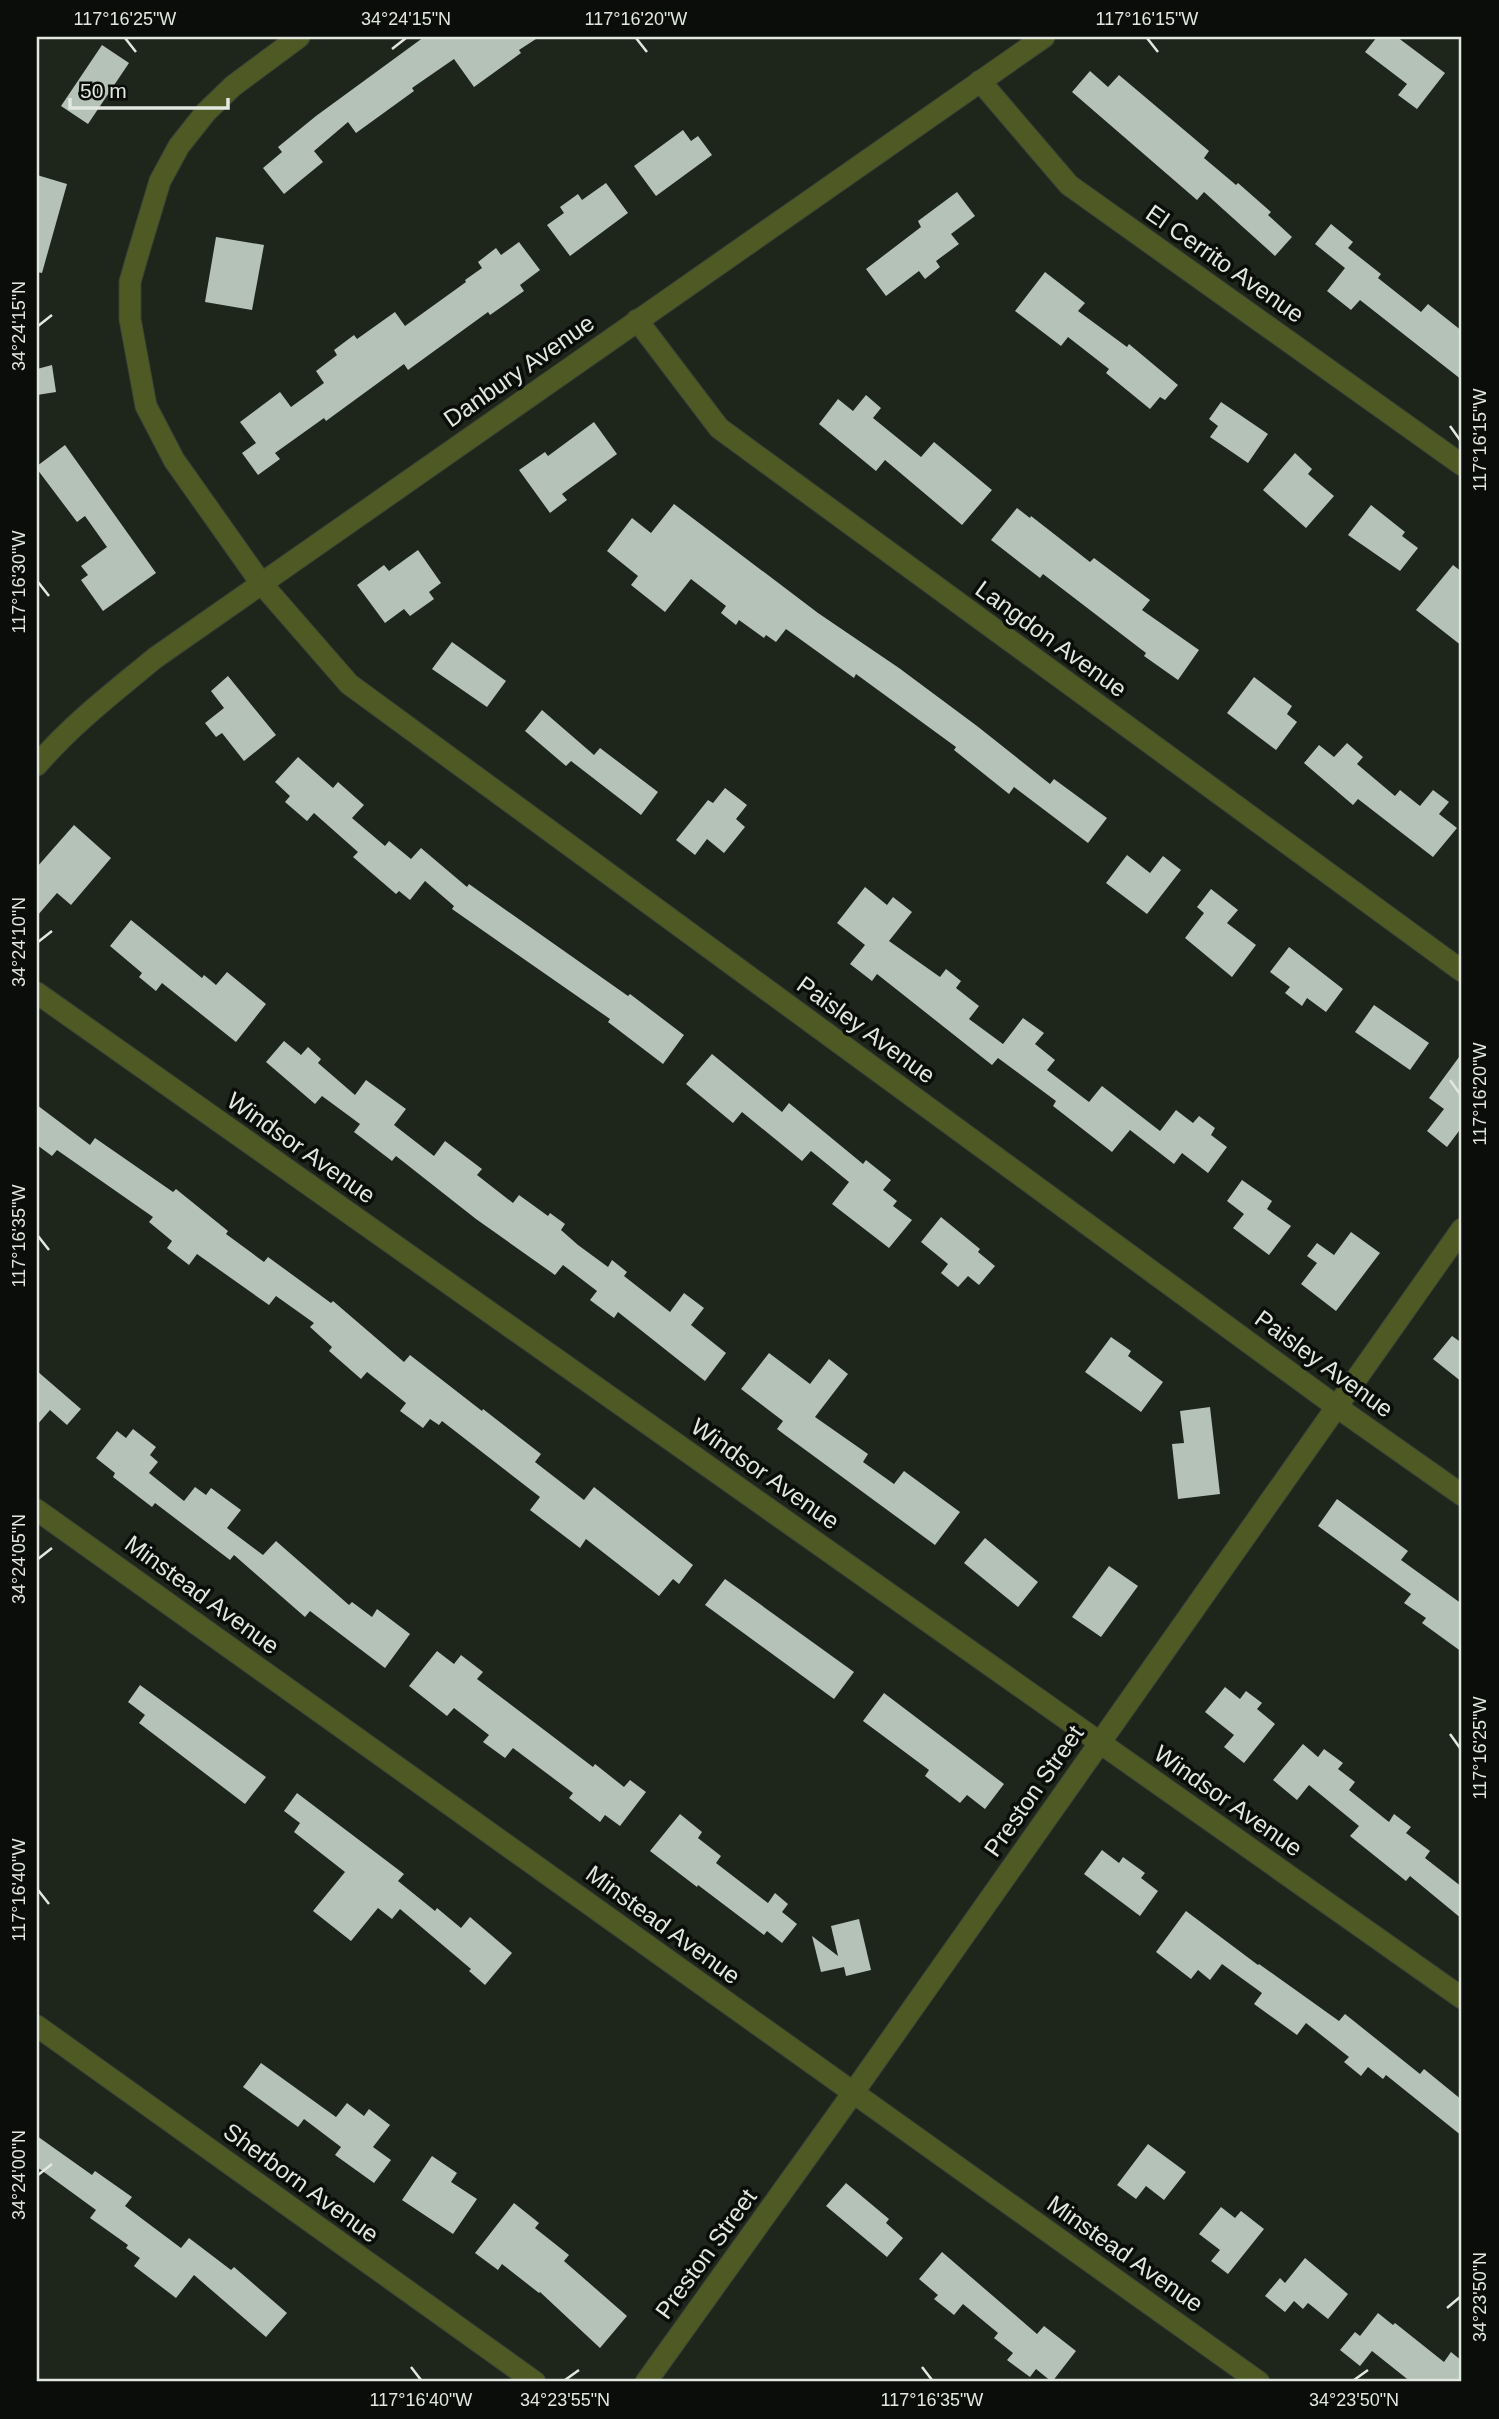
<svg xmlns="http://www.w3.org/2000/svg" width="1499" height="2419" font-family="Helvetica,sans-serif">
  <rect width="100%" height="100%" fill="#1e251b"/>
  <g fill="#b4c2b8">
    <path d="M 424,37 L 539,37 L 519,50 L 521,53 L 474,87 L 454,59 L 412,88 L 414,91 L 356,133 L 348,122 L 314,151 L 323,162 L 284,194 L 263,168 L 282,152 L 278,147 L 316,116 Z"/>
    <path d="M 1377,37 L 1397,37 L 1445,73 L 1417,109 L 1398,95 L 1407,84 L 1365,52 Z"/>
    <path d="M 102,45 L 129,63 L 88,124 L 61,106 Z"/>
    <path d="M 1090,71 L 1108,87 L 1119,75 L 1209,151 L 1204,158 L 1236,185 L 1238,183 L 1271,212 L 1268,215 L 1292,237 L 1275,256 L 1204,192 L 1197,200 L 1072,92 Z"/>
    <path d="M 683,130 L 691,141 L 698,136 L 712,155 L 656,196 L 634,166 Z"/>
    <path d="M 37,175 L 67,184 L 42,273 L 37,272 Z"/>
    <path d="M 606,183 L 628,213 L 570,256 L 547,225 L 564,213 L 560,207 L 578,194 L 582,200 Z"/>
    <path d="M 957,192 L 975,216 L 951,234 L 959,244 L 936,261 L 940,267 L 925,279 L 919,271 L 886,296 L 866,269 L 921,227 L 918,221 Z"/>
    <path d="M 1331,224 L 1353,242 L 1348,248 L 1381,274 L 1378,278 L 1421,312 L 1428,304 L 1462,331 L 1462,380 L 1360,300 L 1351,310 L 1327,291 L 1345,268 L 1315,244 Z"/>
    <path d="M 216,237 L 264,245 L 252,310 L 205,302 Z"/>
    <path d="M 519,242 L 540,270 L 520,285 L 524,291 L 490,315 L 488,312 L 408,370 L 404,364 L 326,421 L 324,418 L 275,453 L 280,459 L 258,475 L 242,453 L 256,443 L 240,422 L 280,392 L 291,407 L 324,383 L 316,371 L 337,355 L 334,350 L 354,335 L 357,339 L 395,312 L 405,326 L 466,282 L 465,280 L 482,268 L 478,262 L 496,248 L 501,255 Z"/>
    <path d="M 1045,272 L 1085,303 L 1078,311 L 1127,347 L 1129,344 L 1178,385 L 1165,400 L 1160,397 L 1150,409 L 1106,373 L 1109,369 L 1068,337 L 1061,346 L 1015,311 Z"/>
    <path d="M 52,365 L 56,392 L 37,395 L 37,369 Z"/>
    <path d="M 866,395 L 881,408 L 873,418 L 921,457 L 934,442 L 992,490 L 962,525 L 885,460 L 876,471 L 819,424 L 838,399 L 853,411 Z"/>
    <path d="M 1221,402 L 1268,434 L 1248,463 L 1210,437 L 1218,426 L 1209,419 Z"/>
    <path d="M 594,422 L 617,454 L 562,494 L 567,500 L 550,513 L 519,470 L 545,452 L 548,456 Z"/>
    <path d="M 65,445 L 156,573 L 103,611 L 81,580 L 88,575 L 81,566 L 107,547 L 85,516 L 77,522 L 37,469 L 37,466 Z"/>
    <path d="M 1295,453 L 1312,469 L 1308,474 L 1334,496 L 1306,528 L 1263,490 Z"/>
    <path d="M 674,504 L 818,613 L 899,668 L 977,726 L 1050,784 L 1054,779 L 1107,818 L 1088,843 L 1014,787 L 1009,794 L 954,750 L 956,747 L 856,674 L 854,678 L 786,629 L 776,642 L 766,635 L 764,638 L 739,620 L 736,625 L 721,613 L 726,606 L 691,579 L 665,612 L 631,585 L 638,576 L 607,551 L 632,518 L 651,533 Z"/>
    <path d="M 1371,505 L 1405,532 L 1402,536 L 1418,548 L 1400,571 L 1348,535 Z"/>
    <path d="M 1017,508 L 1030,518 L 1031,516 L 1090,562 L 1094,558 L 1150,600 L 1142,610 L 1199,650 L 1178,680 L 1144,656 L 1146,653 L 1043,574 L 1040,578 L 991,540 Z"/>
    <path d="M 418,550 L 441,583 L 429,592 L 434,599 L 410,616 L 404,609 L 385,623 L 357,585 L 384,565 L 389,571 Z"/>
    <path d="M 1453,565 L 1462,572 L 1462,646 L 1416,610 Z"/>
    <path d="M 452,642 L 506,681 L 487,707 L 432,669 Z"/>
    <path d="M 228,676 L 276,735 L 244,761 L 222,733 L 216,737 L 205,723 L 224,708 L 211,691 Z"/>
    <path d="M 1254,677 L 1292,706 L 1287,714 L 1297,722 L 1276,750 L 1227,713 Z"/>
    <path d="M 542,710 L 594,755 L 600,748 L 658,792 L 641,815 L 571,761 L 566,766 L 525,731 Z"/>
    <path d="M 1347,743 L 1363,757 L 1357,764 L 1395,796 L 1400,790 L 1420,806 L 1433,790 L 1449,802 L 1439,814 L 1457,828 L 1433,857 L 1358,799 L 1353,805 L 1304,763 L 1319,745 L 1334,757 Z"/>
    <path d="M 298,757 L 333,788 L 338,782 L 364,805 L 352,818 L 385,846 L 389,841 L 411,859 L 421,848 L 467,887 L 469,884 L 628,996 L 630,994 L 684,1035 L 663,1064 L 608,1022 L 610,1019 L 452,909 L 454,906 L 425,881 L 410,900 L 399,891 L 396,894 L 353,857 L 358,852 L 314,813 L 307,821 L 285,802 L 290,796 L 275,782 Z"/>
    <path d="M 725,788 L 747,805 L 736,819 L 745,827 L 724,853 L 707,839 L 695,855 L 676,840 L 708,800 L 713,803 Z"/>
    <path d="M 74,825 L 111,858 L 71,905 L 57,893 L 37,916 L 37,867 Z"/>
    <path d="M 1127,855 L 1150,873 L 1163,856 L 1181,870 L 1147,914 L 1106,883 Z"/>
    <path d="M 865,887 L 887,905 L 893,897 L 912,912 L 889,941 L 940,977 L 946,969 L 961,981 L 956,988 L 979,1006 L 969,1019 L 1003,1044 L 1023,1018 L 1044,1033 L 1035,1044 L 1055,1060 L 1047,1070 L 1089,1102 L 1102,1086 L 1160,1131 L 1176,1110 L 1193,1123 L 1199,1116 L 1215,1128 L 1211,1135 L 1227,1147 L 1208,1173 L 1182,1153 L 1174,1164 L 1130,1130 L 1112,1152 L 1053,1106 L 1056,1101 L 998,1058 L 992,1065 L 877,974 L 872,981 L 850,964 L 865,945 L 837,923 Z"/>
    <path d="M 1211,889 L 1238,910 L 1227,923 L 1256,945 L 1232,977 L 1185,938 L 1204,913 L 1197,907 Z"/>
    <path d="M 131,920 L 202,978 L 204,975 L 216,985 L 227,972 L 266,1004 L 236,1042 L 162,983 L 156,991 L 139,977 L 142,973 L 110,946 Z"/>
    <path d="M 1289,947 L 1343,989 L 1326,1012 L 1307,998 L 1302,1006 L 1285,993 L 1290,987 L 1270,972 Z"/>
    <path d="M 1374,1005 L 1429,1043 L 1410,1070 L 1355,1032 Z"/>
    <path d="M 284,1041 L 301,1055 L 308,1047 L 321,1059 L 318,1063 L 355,1095 L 366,1080 L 406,1109 L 394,1125 L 434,1156 L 445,1141 L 482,1169 L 477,1175 L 513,1203 L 519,1195 L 548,1216 L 550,1213 L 565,1224 L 561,1230 L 578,1245 L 608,1267 L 612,1260 L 627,1272 L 624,1276 L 670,1312 L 684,1293 L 704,1308 L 691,1325 L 726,1353 L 705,1381 L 618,1312 L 614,1318 L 590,1300 L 597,1291 L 563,1265 L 555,1275 L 476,1219 L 396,1156 L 392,1161 L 354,1132 L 360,1124 L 322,1096 L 315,1104 L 266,1062 Z"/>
    <path d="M 1462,1053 L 1462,1127 L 1447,1147 L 1427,1131 L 1444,1109 L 1429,1098 Z"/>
    <path d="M 712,1054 L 782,1112 L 789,1103 L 863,1164 L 866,1160 L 891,1180 L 883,1190 L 897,1201 L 893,1206 L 912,1220 L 889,1248 L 832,1204 L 849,1182 L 811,1151 L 802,1161 L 742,1112 L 733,1123 L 686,1084 Z"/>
    <path d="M 37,1105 L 90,1145 L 95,1138 L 173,1192 L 176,1189 L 228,1231 L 226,1234 L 264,1262 L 268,1257 L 331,1303 L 333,1301 L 404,1362 L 410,1355 L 482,1411 L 483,1409 L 541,1454 L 535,1462 L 584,1500 L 594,1487 L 693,1565 L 679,1584 L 673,1579 L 659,1596 L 586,1539 L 580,1548 L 530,1510 L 540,1497 L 442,1421 L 439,1425 L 430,1419 L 423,1428 L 400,1411 L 406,1403 L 367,1372 L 361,1379 L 329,1351 L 332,1347 L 310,1327 L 314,1323 L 276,1296 L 269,1305 L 197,1254 L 189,1265 L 167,1248 L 172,1241 L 149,1222 L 153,1217 L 57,1150 L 52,1156 L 37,1145 Z"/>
    <path d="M 1242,1180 L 1272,1201 L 1267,1209 L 1291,1226 L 1269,1255 L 1233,1228 L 1244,1214 L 1227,1201 Z"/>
    <path d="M 941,1217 L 980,1249 L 978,1252 L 995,1266 L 979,1285 L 968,1276 L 958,1287 L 941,1273 L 948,1264 L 921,1242 Z"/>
    <path d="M 1351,1232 L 1380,1253 L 1336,1311 L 1301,1284 L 1317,1263 L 1307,1256 L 1317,1243 L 1334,1255 Z"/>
    <path d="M 1452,1336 L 1462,1343 L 1462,1382 L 1433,1359 Z"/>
    <path d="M 1111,1337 L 1131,1351 L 1128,1356 L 1163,1382 L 1141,1412 L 1085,1372 Z"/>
    <path d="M 769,1353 L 810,1384 L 829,1359 L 848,1374 L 815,1417 L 868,1454 L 863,1462 L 894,1484 L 904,1471 L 960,1512 L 935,1545 L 785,1435 L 777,1429 L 783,1421 L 741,1389 Z"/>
    <path d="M 37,1371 L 81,1409 L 67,1425 L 50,1410 L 37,1425 Z"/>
    <path d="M 1210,1407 L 1220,1494 L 1178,1499 L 1172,1444 L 1184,1443 L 1180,1411 Z"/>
    <path d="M 133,1429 L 156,1447 L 150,1455 L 158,1462 L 149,1473 L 184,1501 L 195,1487 L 206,1495 L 211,1488 L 241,1510 L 227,1528 L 263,1555 L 276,1541 L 349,1605 L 352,1602 L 372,1617 L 377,1609 L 410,1634 L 385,1668 L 310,1611 L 305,1617 L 234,1555 L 230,1560 L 155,1503 L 152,1507 L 113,1477 L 115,1473 L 96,1458 L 117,1431 L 126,1438 Z"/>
    <path d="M 1337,1499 L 1408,1551 L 1401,1560 L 1462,1604 L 1462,1652 L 1422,1623 L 1426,1618 L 1404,1603 L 1411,1594 L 1318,1526 Z"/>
    <path d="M 985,1538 L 1038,1582 L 1018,1607 L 964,1563 Z"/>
    <path d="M 1109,1566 L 1138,1586 L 1101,1637 L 1072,1617 Z"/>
    <path d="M 725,1579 L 854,1672 L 834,1699 L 705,1605 Z"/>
    <path d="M 437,1651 L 454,1664 L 461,1655 L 483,1672 L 477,1679 L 593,1767 L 595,1764 L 624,1787 L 630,1780 L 646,1792 L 620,1826 L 605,1815 L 600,1822 L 569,1798 L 573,1793 L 513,1748 L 505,1758 L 483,1742 L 489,1735 L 454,1708 L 447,1716 L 409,1686 Z"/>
    <path d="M 140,1685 L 266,1777 L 245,1804 L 139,1723 L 145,1715 L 128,1702 Z"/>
    <path d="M 1225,1687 L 1240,1699 L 1246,1691 L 1262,1703 L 1257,1709 L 1275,1724 L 1244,1763 L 1224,1747 L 1234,1735 L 1205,1712 Z"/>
    <path d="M 884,1693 L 1004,1784 L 985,1809 L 967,1795 L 960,1803 L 925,1776 L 929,1770 L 863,1721 Z"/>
    <path d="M 1303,1744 L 1318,1757 L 1324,1749 L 1343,1763 L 1338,1769 L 1355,1782 L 1349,1790 L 1389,1822 L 1394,1814 L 1411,1827 L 1406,1833 L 1430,1851 L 1425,1858 L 1462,1887 L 1462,1919 L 1410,1876 L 1406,1881 L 1350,1836 L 1359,1826 L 1309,1785 L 1297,1800 L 1273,1780 Z"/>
    <path d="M 297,1793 L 404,1874 L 398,1881 L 435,1911 L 437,1908 L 461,1928 L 470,1917 L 512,1953 L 485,1985 L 469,1971 L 471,1969 L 400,1909 L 392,1919 L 378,1908 L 351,1941 L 313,1911 L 345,1872 L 294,1832 L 300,1823 L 284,1811 Z"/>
    <path d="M 680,1814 L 702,1832 L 698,1838 L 721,1856 L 716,1863 L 768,1903 L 775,1893 L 788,1904 L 782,1912 L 797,1924 L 782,1943 L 767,1931 L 764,1935 L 698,1885 L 697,1887 L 650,1851 Z"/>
    <path d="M 1102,1850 L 1119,1863 L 1123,1857 L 1145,1873 L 1141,1878 L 1158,1891 L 1140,1916 L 1084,1874 Z"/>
    <path d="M 1186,1911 L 1258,1965 L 1259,1964 L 1339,2021 L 1345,2014 L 1420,2074 L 1424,2069 L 1462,2100 L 1462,2136 L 1386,2075 L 1383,2079 L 1368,2067 L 1361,2076 L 1344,2062 L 1349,2057 L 1306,2023 L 1297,2035 L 1254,2004 L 1262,1993 L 1222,1964 L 1210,1980 L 1198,1970 L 1191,1979 L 1156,1952 Z"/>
    <path d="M 859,1919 L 871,1970 L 846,1976 L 844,1967 L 821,1972 L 812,1936 L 838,1956 L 831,1926 Z"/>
    <path d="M 261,2063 L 336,2117 L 347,2103 L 364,2116 L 369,2109 L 390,2125 L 373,2147 L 391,2160 L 374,2183 L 335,2155 L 341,2147 L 304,2119 L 298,2127 L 243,2087 Z"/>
    <path d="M 37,2136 L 92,2175 L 95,2171 L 132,2197 L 125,2206 L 181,2248 L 189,2238 L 231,2270 L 234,2267 L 287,2313 L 266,2337 L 194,2275 L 176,2298 L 134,2266 L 140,2258 L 126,2248 L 128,2245 L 90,2218 L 96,2210 L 37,2167 Z"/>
    <path d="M 1148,2144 L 1186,2172 L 1164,2200 L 1146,2186 L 1136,2199 L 1117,2185 Z"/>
    <path d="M 432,2156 L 457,2173 L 451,2182 L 477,2199 L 453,2234 L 402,2200 Z"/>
    <path d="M 846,2183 L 889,2219 L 886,2223 L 903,2238 L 887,2257 L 826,2206 Z"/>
    <path d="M 514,2203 L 539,2223 L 535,2228 L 569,2255 L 564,2261 L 627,2316 L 600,2348 L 540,2292 L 539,2293 L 502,2264 L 498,2270 L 475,2253 Z"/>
    <path d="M 1221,2207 L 1235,2218 L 1241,2211 L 1264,2229 L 1228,2274 L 1211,2261 L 1220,2250 L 1199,2234 Z"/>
    <path d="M 942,2252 L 1037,2334 L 1044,2326 L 1076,2351 L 1052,2382 L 1036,2369 L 1030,2377 L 1007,2360 L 1013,2353 L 994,2338 L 998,2333 L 963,2304 L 954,2315 L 934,2299 L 938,2295 L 919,2279 Z"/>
    <path d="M 1305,2258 L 1348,2294 L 1328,2319 L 1308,2303 L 1303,2309 L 1294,2301 L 1285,2312 L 1265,2296 L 1280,2278 L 1285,2283 Z"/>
    <path d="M 1378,2313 L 1393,2325 L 1395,2323 L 1444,2362 L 1451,2352 L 1462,2361 L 1462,2382 L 1411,2382 L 1372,2351 L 1360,2366 L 1340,2350 L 1355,2332 L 1360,2336 Z"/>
  </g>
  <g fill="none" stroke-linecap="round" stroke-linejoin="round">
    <defs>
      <g id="minor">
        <path d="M 299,37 L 233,86 L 206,112 L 179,146 L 160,181 L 138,254 L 130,282 L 130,319 L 146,406 L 174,460 L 261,583 L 349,684 L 1337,1407 L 1462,1495"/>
        <path d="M 980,81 L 1069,185 L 1462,465"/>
        <path d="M 637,320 L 719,428 L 1462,971"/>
        <path d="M 37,993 L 1462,1998"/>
        <path d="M 37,1510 L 1259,2382"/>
        <path d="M 37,2026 L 535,2382"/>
        <path d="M 646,2382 L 853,2093 L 1462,1229"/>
      </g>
      <path id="tertiary" d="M 37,765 C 72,724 114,692 155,658 L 1044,37"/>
    </defs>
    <use href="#minor" stroke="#394037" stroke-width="23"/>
    <use href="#tertiary" stroke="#394037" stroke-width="23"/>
    <use href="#minor" stroke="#4f5924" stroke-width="21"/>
    <use href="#tertiary" stroke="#4f5924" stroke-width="21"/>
  </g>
  <path fill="none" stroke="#e2e7e0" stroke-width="2.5" d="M 125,38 L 136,52M 636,38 L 647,52M 1147,38 L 1158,52M 392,49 L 406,38M 38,326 L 52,315M 1450,426 L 1460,440M 38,582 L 49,596M 38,942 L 52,931M 1450,1080 L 1460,1094M 38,1236 L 49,1250M 38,1559 L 52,1548M 1450,1734 L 1460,1748M 38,1890 L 49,1904M 38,2175 L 52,2164M 1447,2308 L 1460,2297M 411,2367 L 421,2380M 922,2367 L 932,2380M 565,2380 L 579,2370M 1354,2380 L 1368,2370"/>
  <g text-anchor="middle" stroke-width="7" stroke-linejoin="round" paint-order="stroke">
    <g font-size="24" fill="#e2e7e0" stroke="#0a0d09">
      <text transform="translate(1225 264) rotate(35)" y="8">El Cerrito Avenue</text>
      <text transform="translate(519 371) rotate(-35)" y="8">Danbury Avenue</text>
      <text transform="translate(1051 639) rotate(36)" y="8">Langdon Avenue</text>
      <text transform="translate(866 1030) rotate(36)" y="8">Paisley Avenue</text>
      <text transform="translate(301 1148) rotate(35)" y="8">Windsor Avenue</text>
      <text transform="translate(1324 1364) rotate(36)" y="8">Paisley Avenue</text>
      <text transform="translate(765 1474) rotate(35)" y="8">Windsor Avenue</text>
      <text transform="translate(202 1595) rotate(36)" y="8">Minstead Avenue</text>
      <text transform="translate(1034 1791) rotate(-55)" y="8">Preston Street</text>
      <text transform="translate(1228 1801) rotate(35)" y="8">Windsor Avenue</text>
      <text transform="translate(663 1925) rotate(36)" y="8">Minstead Avenue</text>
      <text transform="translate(301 2183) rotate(36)" y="8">Sherborn Avenue</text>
      <text transform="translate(706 2254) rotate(-54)" y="8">Preston Street</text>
      <text transform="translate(1125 2254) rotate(35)" y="8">Minstead Avenue</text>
    </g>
  </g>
  <rect width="1499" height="2419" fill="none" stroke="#0a0d09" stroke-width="77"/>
  <path d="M70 98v10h158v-10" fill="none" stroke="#e2e7e0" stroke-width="3.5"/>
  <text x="80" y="98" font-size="21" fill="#e2e7e0" stroke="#0a0d09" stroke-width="5" paint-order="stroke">50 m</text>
  <rect x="38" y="38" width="1422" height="2342" fill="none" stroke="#e2e7e0" stroke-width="2.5"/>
  <g font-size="18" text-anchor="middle" fill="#e2e7e0">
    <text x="125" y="25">117°16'25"W</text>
    <text x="406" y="25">34°24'15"N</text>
    <text x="636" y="25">117°16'20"W</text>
    <text x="1147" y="25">117°16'15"W</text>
    <text transform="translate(19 326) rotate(-90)" y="6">34°24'15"N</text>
    <text transform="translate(1480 440) rotate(-90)" y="6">117°16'15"W</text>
    <text transform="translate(19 582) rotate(-90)" y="6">117°16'30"W</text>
    <text transform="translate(19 942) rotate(-90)" y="6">34°24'10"N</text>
    <text transform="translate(1480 1094) rotate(-90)" y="6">117°16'20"W</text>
    <text transform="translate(19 1236) rotate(-90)" y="6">117°16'35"W</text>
    <text transform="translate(19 1559) rotate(-90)" y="6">34°24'05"N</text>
    <text transform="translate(1480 1748) rotate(-90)" y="6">117°16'25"W</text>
    <text transform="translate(19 1890) rotate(-90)" y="6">117°16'40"W</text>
    <text transform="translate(19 2175) rotate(-90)" y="6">34°24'00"N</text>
    <text transform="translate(1480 2297) rotate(-90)" y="6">34°23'50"N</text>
    <text x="421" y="2406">117°16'40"W</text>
    <text x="565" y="2406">34°23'55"N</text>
    <text x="932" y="2406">117°16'35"W</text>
    <text x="1354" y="2406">34°23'50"N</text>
  </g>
</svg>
